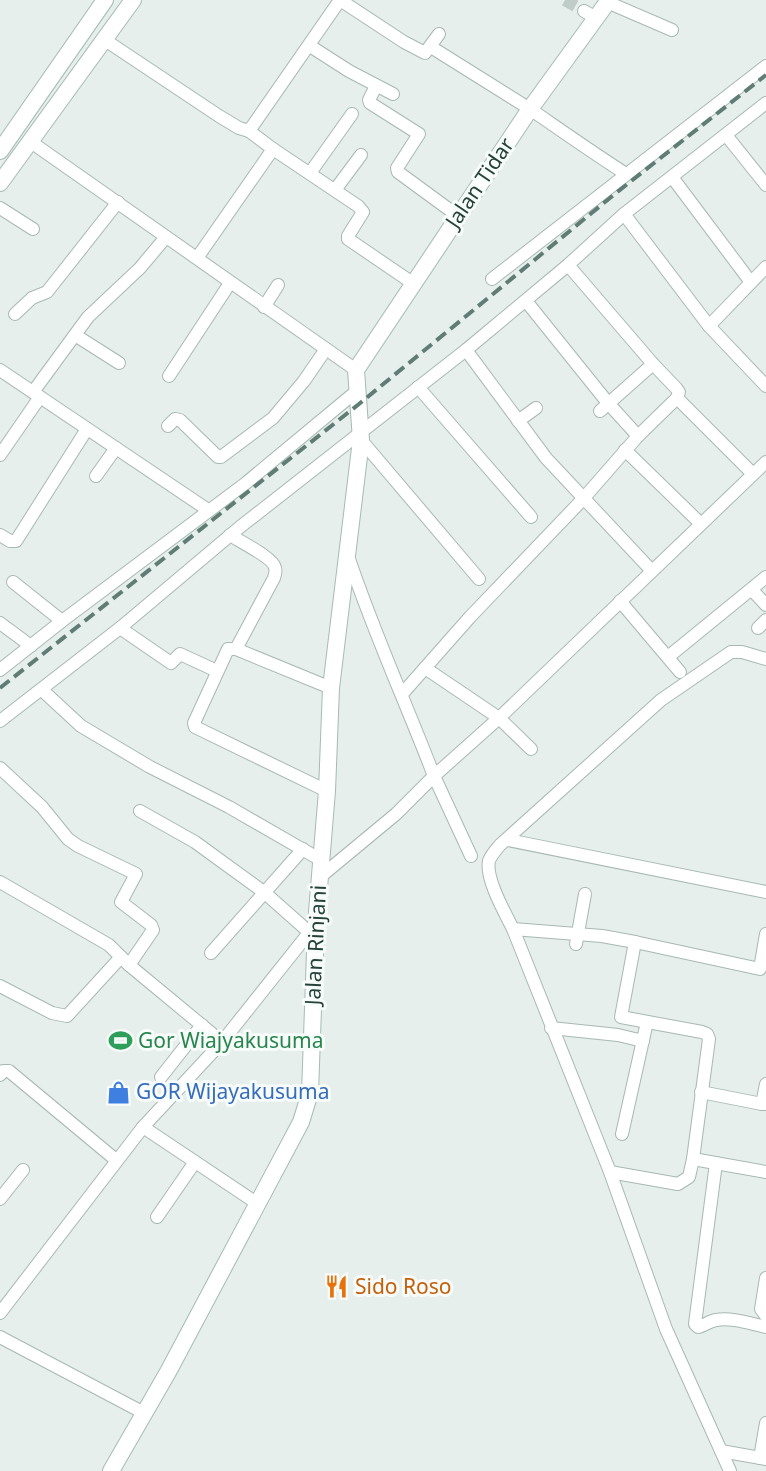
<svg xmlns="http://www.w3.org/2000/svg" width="766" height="1471" font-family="'Noto Sans',sans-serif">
  <rect width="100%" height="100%" fill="#e6efeb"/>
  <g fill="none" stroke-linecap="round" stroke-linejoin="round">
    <path stroke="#bfccc8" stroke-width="12" stroke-dasharray="12 6" stroke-linecap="butt" d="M 565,0 L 584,11"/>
    <defs>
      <g id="street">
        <path d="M 340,0 L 404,42 L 425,53 L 439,34"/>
        <path d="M 607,2 L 672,30"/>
        <path d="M 584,11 L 596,18"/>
        <path d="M 105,40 L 219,116 L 239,128 L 249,131 L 273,149 L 358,206 L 363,212 L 348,236 L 348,239 L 414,284"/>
        <path d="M 310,46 L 349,71 L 393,94"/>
        <path d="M 431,47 C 464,68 497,88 530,109 C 562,131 593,153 626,174"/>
        <path d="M 376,86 L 369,100 L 370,103 L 419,134 L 397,168 L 398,172 L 458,216"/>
        <path d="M 249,131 L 340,0"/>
        <path d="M 726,135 L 766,185"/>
        <path d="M 31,142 L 356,370"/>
        <path d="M 310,173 L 352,114"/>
        <path d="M 672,177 L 750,281"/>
        <path d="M 335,190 L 361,155"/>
        <path d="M 0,208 L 33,229"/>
        <path d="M 624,214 L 709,326 L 766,386"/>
        <path d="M 197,258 L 273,149"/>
        <path d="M 568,265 L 653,364 L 676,388 L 679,392 L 677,398 L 753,474"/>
        <path d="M 492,279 L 766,66"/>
        <path d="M 526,301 L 608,403 L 638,436"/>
        <path d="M 264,307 L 278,285"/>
        <path d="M 15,314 L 32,298 L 47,292 L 118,202"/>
        <path d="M 709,326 L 766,267"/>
        <path d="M 75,335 L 119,363"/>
        <path d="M 466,350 L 546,458 L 652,571"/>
        <path d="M 0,370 L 208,510"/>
        <path d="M 169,376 L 230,283"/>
        <path d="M 418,387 L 531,517"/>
        <path d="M 33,392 L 88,317 L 140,268 L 166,237"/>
        <path d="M 600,411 L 653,364"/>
        <path d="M 518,421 L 536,408"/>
        <path d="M 168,426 L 175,419 L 180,420 L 218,457 L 221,457 L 273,418 L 304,381 L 326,349"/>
        <path d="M 361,440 L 479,579"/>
        <path d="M 625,450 L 700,523"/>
        <path d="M 0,455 L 40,397"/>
        <path d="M 96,476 L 116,448"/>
        <path d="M 0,535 L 10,541 L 16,541 L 87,429"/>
        <path d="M 230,535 C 239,541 274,558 275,568 C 276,570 275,575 274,578 L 236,649"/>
        <path d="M 348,556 C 373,631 406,703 434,776 L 499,718 L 766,462"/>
        <path d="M 13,582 L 62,621"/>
        <path d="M 752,590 L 766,605"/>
        <path d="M 620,601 L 680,672"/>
        <path d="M 0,623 L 31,646"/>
        <path d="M 120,628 L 171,663 L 180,654 L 217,671"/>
        <path d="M 758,628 L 766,620"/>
        <path d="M 668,657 L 766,577"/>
        <path d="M 425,668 L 499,718 L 531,749"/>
        <path d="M 0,670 L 62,621 L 246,483 L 358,390"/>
        <path d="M 42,690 L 81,726 L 150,767 L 229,807 L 321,860"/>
        <path d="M 402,694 L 470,617 L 583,499 L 638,436 L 677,398"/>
        <path d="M 0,721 L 120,628 L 240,527 L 466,350 L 568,265 L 624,214 L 766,103"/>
        <path d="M 0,768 L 42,807 L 68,839 L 78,846 L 136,874 L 121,902 L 151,925 L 153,930 L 129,965"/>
        <path d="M 327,791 L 195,727 L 194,723 L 228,649 L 236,649 L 331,688"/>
        <path d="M 140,811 L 195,842 L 265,893 L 309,932"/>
        <path d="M 508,840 L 766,892"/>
        <path d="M 320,877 L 396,814 L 434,776 L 471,856"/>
        <path d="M 0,882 L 109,945 L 129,965 L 222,1042"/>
        <path d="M 513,929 L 602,936 L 635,942 L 760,969 L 766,934"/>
        <path d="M 635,942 L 621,1017 L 702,1032 L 707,1034 L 709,1039 L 693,1159"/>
        <path d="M 576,944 L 585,894"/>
        <path d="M 211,953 L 303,849"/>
        <path d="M 0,986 L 52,1013 L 67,1016 L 121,957"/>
        <path d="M 551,1028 L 618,1035 L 643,1041"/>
        <path d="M 0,1075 L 3,1071 L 9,1071 L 116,1160"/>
        <path d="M 161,1077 L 202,1025"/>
        <path d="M 766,1084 L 762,1104 L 766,1104"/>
        <path d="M 701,1092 L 762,1104"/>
        <path d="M 143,1127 L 258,1204"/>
        <path d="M 622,1134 L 647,1022"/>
        <path d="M 716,1163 L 695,1324 L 698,1327 C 704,1326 709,1321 716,1320 C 732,1317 751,1324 766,1327"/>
        <path d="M 610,1172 L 678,1184 L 689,1177 L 693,1159 L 766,1172"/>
        <path d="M 0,1199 L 23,1170"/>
        <path d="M 157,1217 L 195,1162"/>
        <path d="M 766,1278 L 761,1309 L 766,1316"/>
        <path d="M 0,1313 L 143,1127 L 222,1042 L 316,924"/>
        <path d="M 0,1337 L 144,1413"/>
        <path d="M 721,1451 L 766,1459"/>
        <path d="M 760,1458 L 766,1423"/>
        <path d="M 730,1471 L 666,1329 L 610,1172 L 513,929 C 505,913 485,878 489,861 C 491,855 496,850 500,845 L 661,700 L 731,652 L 742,652 L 766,659"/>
      </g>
      <g id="secondary">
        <path d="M 0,151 L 105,0"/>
        <path d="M 0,183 L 133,0"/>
        <path d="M 111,1471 L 168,1372 L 301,1122 L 310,1093 L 316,924 L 327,791 L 331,688 L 361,440 L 356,370 L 530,109 L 609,0"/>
      </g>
    </defs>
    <use href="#street" stroke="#a8b8b2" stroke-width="14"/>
    <use href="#secondary" stroke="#a4bbb3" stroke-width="18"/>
    <use href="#street" stroke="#fff" stroke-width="12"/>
    <use href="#secondary" stroke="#fff" stroke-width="16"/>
    <path stroke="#5f7d75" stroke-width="4" stroke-dasharray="12 6" stroke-linecap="butt" d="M 0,688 L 359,404 L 616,193 L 766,75"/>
  </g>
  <defs>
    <symbol id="stadium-bare" viewBox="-9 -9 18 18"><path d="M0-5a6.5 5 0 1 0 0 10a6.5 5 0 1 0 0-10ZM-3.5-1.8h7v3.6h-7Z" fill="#2e9e5b" stroke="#f7fbf9" stroke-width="2.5" paint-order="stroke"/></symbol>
    <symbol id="shop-bare" viewBox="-9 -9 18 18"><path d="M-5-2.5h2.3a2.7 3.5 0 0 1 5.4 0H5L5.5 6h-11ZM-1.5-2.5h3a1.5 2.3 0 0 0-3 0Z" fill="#3f7fe0" stroke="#f7fbf9" stroke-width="2.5" paint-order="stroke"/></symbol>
    <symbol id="restaurant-bare" viewBox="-9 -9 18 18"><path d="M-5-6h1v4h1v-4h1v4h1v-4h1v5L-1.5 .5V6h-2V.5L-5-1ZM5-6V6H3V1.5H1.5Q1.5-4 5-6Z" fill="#e8710a" stroke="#f7fbf9" stroke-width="2.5" paint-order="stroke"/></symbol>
  </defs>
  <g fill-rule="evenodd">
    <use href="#stadium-bare" x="104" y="1024" width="33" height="33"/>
    <use href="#shop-bare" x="102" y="1076" width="33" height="33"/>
    <use href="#restaurant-bare" x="320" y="1270" width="33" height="33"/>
  </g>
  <g text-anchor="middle" stroke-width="6" stroke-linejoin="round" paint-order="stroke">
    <g font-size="21" fill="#24423a" stroke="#f7fbf9">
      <text transform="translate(480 183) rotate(-56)" y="7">Jalan Tidar</text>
      <text transform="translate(316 945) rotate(-87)" y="7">Jalan Rinjani</text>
    </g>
    <g font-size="21" fill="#27864d" stroke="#f7fbf9" text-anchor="start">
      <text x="138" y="1048">Gor Wiajyakusuma</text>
    </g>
    <g font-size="21" fill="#366cbe" stroke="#f7fbf9" text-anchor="start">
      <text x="136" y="1099">GOR Wijayakusuma</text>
    </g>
    <g font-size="21" fill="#c56008" stroke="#f7fbf9" text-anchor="start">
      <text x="355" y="1294">Sido Roso</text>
    </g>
  </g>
</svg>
